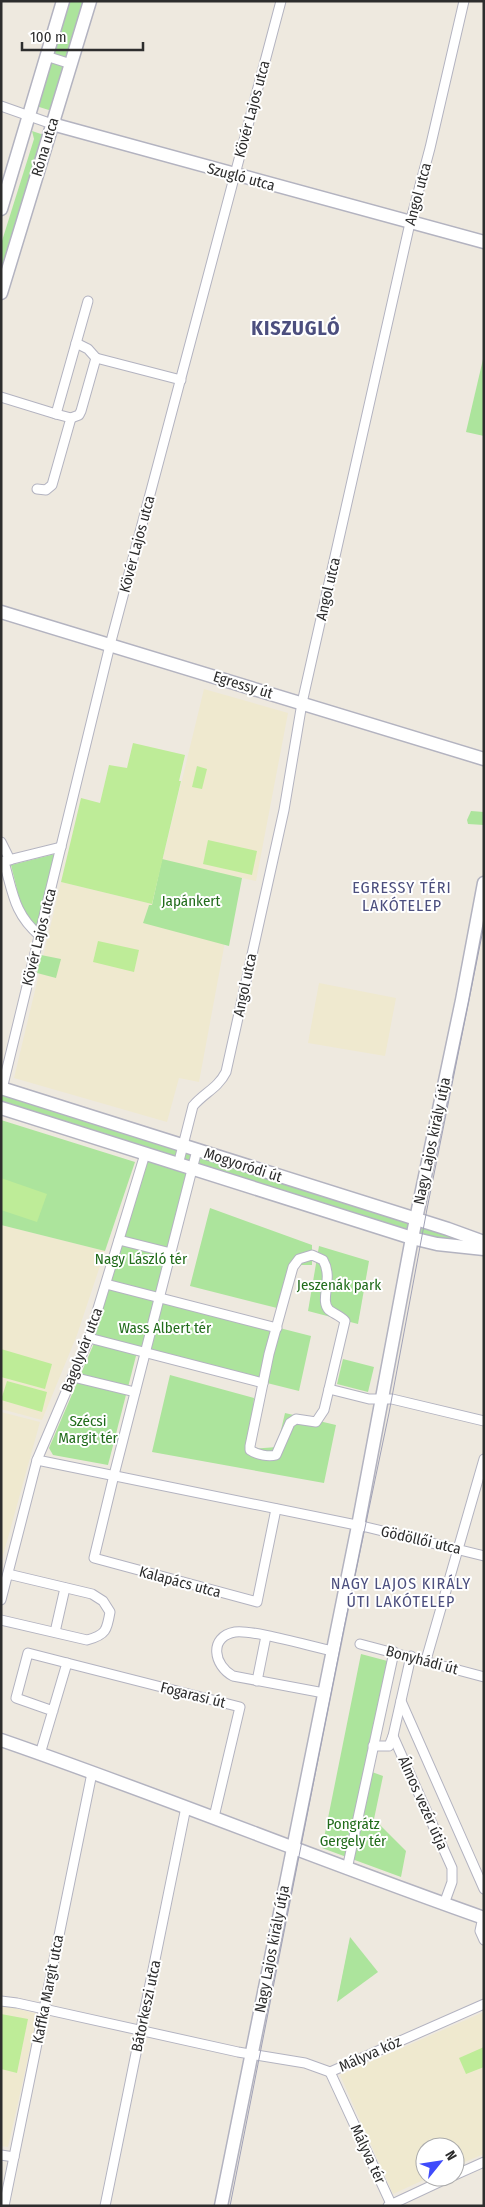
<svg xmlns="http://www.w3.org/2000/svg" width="485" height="2207" font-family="'Fira Sans Condensed',sans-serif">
  <rect width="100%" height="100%" fill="#eee9df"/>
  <g fill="#efe9cf">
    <path d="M 204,689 L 288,713 L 256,881 L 237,877 L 199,1082 L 179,1078 L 167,1122 L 14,1078 L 61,882 L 152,904 Z"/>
    <path d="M 319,983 L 396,998 L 385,1056 L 308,1043 Z"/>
    <path d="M 1,1225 L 105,1251 L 77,1335 L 42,1420 L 1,1409 Z"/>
    <path d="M 1,1412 L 40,1422 L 1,1563 Z"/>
    <path d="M 1,2005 L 38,2014 L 8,2147 L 1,2146 Z"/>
    <path d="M 484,2012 L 484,2154 L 455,2166 L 455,2147 L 425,2147 L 425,2177 L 430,2177 L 393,2194 L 340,2075 Z"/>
  </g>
  <g fill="#ace49c">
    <path d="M 68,1 L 85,1 L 52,111 L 36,106 Z"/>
    <path d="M 32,131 L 44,135 L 1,280 L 1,244 L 34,139 Z"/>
    <path d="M 484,355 L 484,436 L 466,432 Z"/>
    <path d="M 471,811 L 484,812 L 484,825 L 468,824 L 467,820 Z"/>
    <path d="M 55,854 L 38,930 L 22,910 L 11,865 Z"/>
    <path d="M 162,859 L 242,878 L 229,946 L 143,923 L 149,905 L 152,905 Z"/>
    <path d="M 41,955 L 61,959 L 56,978 L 37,973 Z"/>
    <path d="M 1,1088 L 484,1242 L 437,1244 L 1,1108 Z"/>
    <path d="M 1,1120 L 135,1162 L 105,1251 L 1,1225 Z"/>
    <path d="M 146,1158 L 190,1172 L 158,1294 L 108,1282 Z"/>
    <path d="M 210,1208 L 312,1245 L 312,1265 L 289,1265 L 277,1308 L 190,1286 Z"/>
    <path d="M 319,1246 L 369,1261 L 358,1324 L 308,1311 Z"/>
    <path d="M 106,1284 L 311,1336 L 299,1391 L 89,1338 Z"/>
    <path d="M 95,1341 L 137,1352 L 108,1465 L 53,1455 L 49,1448 Z"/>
    <path d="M 343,1359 L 374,1367 L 368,1392 L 337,1384 Z"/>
    <path d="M 170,1375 L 254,1398 L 250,1449 L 277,1447 L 285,1413 L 336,1425 L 324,1483 L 152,1452 Z"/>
    <path d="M 361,1654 L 395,1663 L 372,1772 L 383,1776 L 374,1819 L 406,1851 L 401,1877 L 322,1848 Z"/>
    <path d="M 350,1937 L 378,1972 L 337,2002 Z"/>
  </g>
  <g fill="#beec98">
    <path d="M 133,743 L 185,755 L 179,781 L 181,781 L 152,904 L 61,882 L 81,798 L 100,803 L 109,765 L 127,768 Z"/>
    <path d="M 197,766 L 207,769 L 202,789 L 192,787 Z"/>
    <path d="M 208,840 L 257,851 L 252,875 L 203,864 Z"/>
    <path d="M 98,941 L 139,950 L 134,972 L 93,962 Z"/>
    <path d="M 1,1178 L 47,1194 L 37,1222 L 1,1210 Z"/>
    <path d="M 1,1349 L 52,1364 L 45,1389 L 1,1377 Z"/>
    <path d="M 7,1381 L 47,1392 L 42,1412 L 1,1400 Z"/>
    <path d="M 1,2014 L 28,2019 L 17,2073 L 1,2069 Z"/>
    <path d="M 484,2047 L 484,2067 L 466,2074 L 459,2058 Z"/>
  </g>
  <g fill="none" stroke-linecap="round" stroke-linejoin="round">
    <defs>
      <g id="street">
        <path d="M 46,56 L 71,64"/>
        <path d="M 1,106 L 52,124"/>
        <path d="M 76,343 L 88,349 L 96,358"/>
        <path d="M 96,358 L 181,380"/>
        <path d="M 1,397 L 56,414"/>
        <path d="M 71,418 L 79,415 L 81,411 L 96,358"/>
        <path d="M 37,489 L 46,490 L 52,485 L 71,418 L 56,414 L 88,301"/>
        <path d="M 1,842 L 10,860"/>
        <path d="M 1,862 L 61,847"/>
        <path d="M 4,862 C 13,893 14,914 40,936"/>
        <path d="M 2,1089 L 110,645 L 281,1"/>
        <path d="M 197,1150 L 114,1475 L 94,1558 L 257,1602 L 276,1509"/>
        <path d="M 178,1165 L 193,1106 C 204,1093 218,1088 226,1072 L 284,810 L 302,703 L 410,223 L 430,148 L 464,1"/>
        <path d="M 119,1240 L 171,1253"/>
        <path d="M 312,1255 L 323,1260 C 334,1279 319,1300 329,1310 C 334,1314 341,1316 345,1321 L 324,1410 L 316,1422 L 296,1419 L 290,1423 L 276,1455 C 269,1457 257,1455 250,1450 L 250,1446 L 269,1354 L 293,1267 L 299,1259 Z"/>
        <path d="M 106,1284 L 277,1328"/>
        <path d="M 89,1338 L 263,1383"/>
        <path d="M 73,1377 L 135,1392"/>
        <path d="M 329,1389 L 369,1399 L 392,1399 L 484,1421"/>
        <path d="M 37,1460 L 366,1527 L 484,1556"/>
        <path d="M 1,1600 L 37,1460 L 89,1338 L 145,1154"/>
        <path d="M 1,1620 L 87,1640 C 106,1635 107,1630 110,1612 L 103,1601 L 92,1594 L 8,1574"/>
        <path d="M 55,1632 L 65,1588"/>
        <path d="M 360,1644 L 484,1677"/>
        <path d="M 426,1660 L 484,1459"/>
        <path d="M 67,1663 L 240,1707 L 214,1817"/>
        <path d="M 257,1681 L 266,1636"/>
        <path d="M 324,1693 L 233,1676 C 214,1666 208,1637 235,1632 C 251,1629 313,1647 333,1651"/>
        <path d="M 401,1701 L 484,1889"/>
        <path d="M 393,1736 L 452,1868 L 452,1882 L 444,1904"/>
        <path d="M 373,1746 L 389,1746 L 393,1736 L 411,1656"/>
        <path d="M 40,1754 C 49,1723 58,1693 67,1663 L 28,1653 L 16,1698 L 53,1711"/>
        <path d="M 347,1869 L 394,1652"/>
        <path d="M 483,1917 L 480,1931 L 484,1940"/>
        <path d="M 1,2001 L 17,2003 L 238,2052 L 305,2063 L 330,2072 L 484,2004"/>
        <path d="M 330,2072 L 392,2206"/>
        <path d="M 1,2155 L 14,2157"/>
        <path d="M 455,2175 L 484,2162"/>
        <path d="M 4,2206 L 92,1773"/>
        <path d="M 105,2206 L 186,1807"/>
        <path d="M 388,2206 L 450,2177"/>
      </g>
      <g id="secondary">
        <path d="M 52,124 L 484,242"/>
        <path d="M 1,209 L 63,1"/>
        <path d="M 1,293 L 90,1"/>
        <path d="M 1,612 L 484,759"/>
        <path d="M 1,1088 L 448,1229 L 484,1242"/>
        <path d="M 1,1108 L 412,1238 L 437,1244 L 484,1249"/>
        <path d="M 1,1740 C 163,1796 322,1861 484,1918"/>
        <path d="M 221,2206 L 358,1526 L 412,1238 L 462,1000 L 484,883"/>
      </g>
    </defs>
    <use href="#street" stroke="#b3b3c0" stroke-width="11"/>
    <use href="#secondary" stroke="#b3b3c0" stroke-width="15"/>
    <use href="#street" stroke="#fff" stroke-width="9"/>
    <use href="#secondary" stroke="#fff" stroke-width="12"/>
    <path stroke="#a1a2b7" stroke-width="1" d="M 230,2206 L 344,1628 L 389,1413 L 427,1209 L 484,925"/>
  </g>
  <g text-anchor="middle" stroke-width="4" stroke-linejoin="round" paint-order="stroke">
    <g font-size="15" fill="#2d2d2d" stroke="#fff">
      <text transform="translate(252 109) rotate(-75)" y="5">Kövér Lajos utca</text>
      <text transform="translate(45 147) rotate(-73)" y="5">Róna utca</text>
      <text transform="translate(241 177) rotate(15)" y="5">Szugló utca</text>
      <text transform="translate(418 194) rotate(-75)" y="5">Angol utca</text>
      <text transform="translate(137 544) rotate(-75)" y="5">Kövér Lajos utca</text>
      <text transform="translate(328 589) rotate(-77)" y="5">Angol utca</text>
      <text transform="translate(243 685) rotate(17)" y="5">Egressy út</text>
      <text transform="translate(39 937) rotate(-76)" y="5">Kövér Lajos utca</text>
      <text transform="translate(245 985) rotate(-78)" y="5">Angol utca</text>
      <text transform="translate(432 1141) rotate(-78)" y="5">Nagy Lajos király útja</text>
      <text transform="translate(243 1165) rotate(18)" y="5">Mogyoródi út</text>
      <text transform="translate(82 1350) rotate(-69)" y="5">Bagolyvár utca</text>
      <text transform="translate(421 1540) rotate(13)" y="5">Gödöllői utca</text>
      <text transform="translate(180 1582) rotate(15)" y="5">Kalapács utca</text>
      <text transform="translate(422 1660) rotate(15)" y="5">Bonyhádi út</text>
      <text transform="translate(193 1695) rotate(14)" y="5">Fogarasi út</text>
      <text transform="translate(423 1803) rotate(66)" y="5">Álmos vezér útja</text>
      <text transform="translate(272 1949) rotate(-79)" y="5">Nagy Lajos király útja</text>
      <text transform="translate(48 1989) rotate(-79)" y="5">Kaffka Margit utca</text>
      <text transform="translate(146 2006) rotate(-78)" y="5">Bátorkeszi utca</text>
      <text transform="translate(370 2054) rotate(-24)" y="5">Mályva köz</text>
      <text transform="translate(368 2154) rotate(65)" y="5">Mályva tér</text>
    </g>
    <g font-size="15" fill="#216c1b" stroke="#fff">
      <text x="191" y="906">Japánkert</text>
      <text x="141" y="1264">Nagy László tér</text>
      <text x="339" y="1290">Jeszenák park</text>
      <text x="165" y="1333">Wass Albert tér</text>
      <text x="88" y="1426">Szécsi<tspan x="88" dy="17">Margit tér</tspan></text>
      <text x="353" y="1829">Pongrátz<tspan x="353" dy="17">Gergely tér</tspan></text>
    </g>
    <g font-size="16" letter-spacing="1" fill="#4c4f7e" stroke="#fff">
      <text x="402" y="893">EGRESSY TÉRI<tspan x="402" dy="18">LAKÓTELEP</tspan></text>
      <text x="401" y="1589">NAGY LAJOS KIRÁLY<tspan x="401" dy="18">ÚTI LAKÓTELEP</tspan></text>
    </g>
    <g font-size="20" font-weight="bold" letter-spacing="1" fill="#4c4f7e" stroke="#fff">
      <text x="296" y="335">KISZUGLÓ</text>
    </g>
  </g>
  <rect width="485" height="2207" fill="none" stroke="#2d2d2d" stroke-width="5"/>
  <g transform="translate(440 2162) rotate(60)"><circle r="24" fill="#ffffff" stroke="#ababab"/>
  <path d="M0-4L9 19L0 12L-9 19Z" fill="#3f4bfb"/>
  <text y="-8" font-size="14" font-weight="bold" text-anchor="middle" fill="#2d2d2d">N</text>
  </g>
  <path d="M22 42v8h121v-8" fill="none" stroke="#2d2d2d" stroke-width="2.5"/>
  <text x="30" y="42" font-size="15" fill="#2d2d2d" stroke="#ffffff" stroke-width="4" paint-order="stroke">100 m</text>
</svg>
